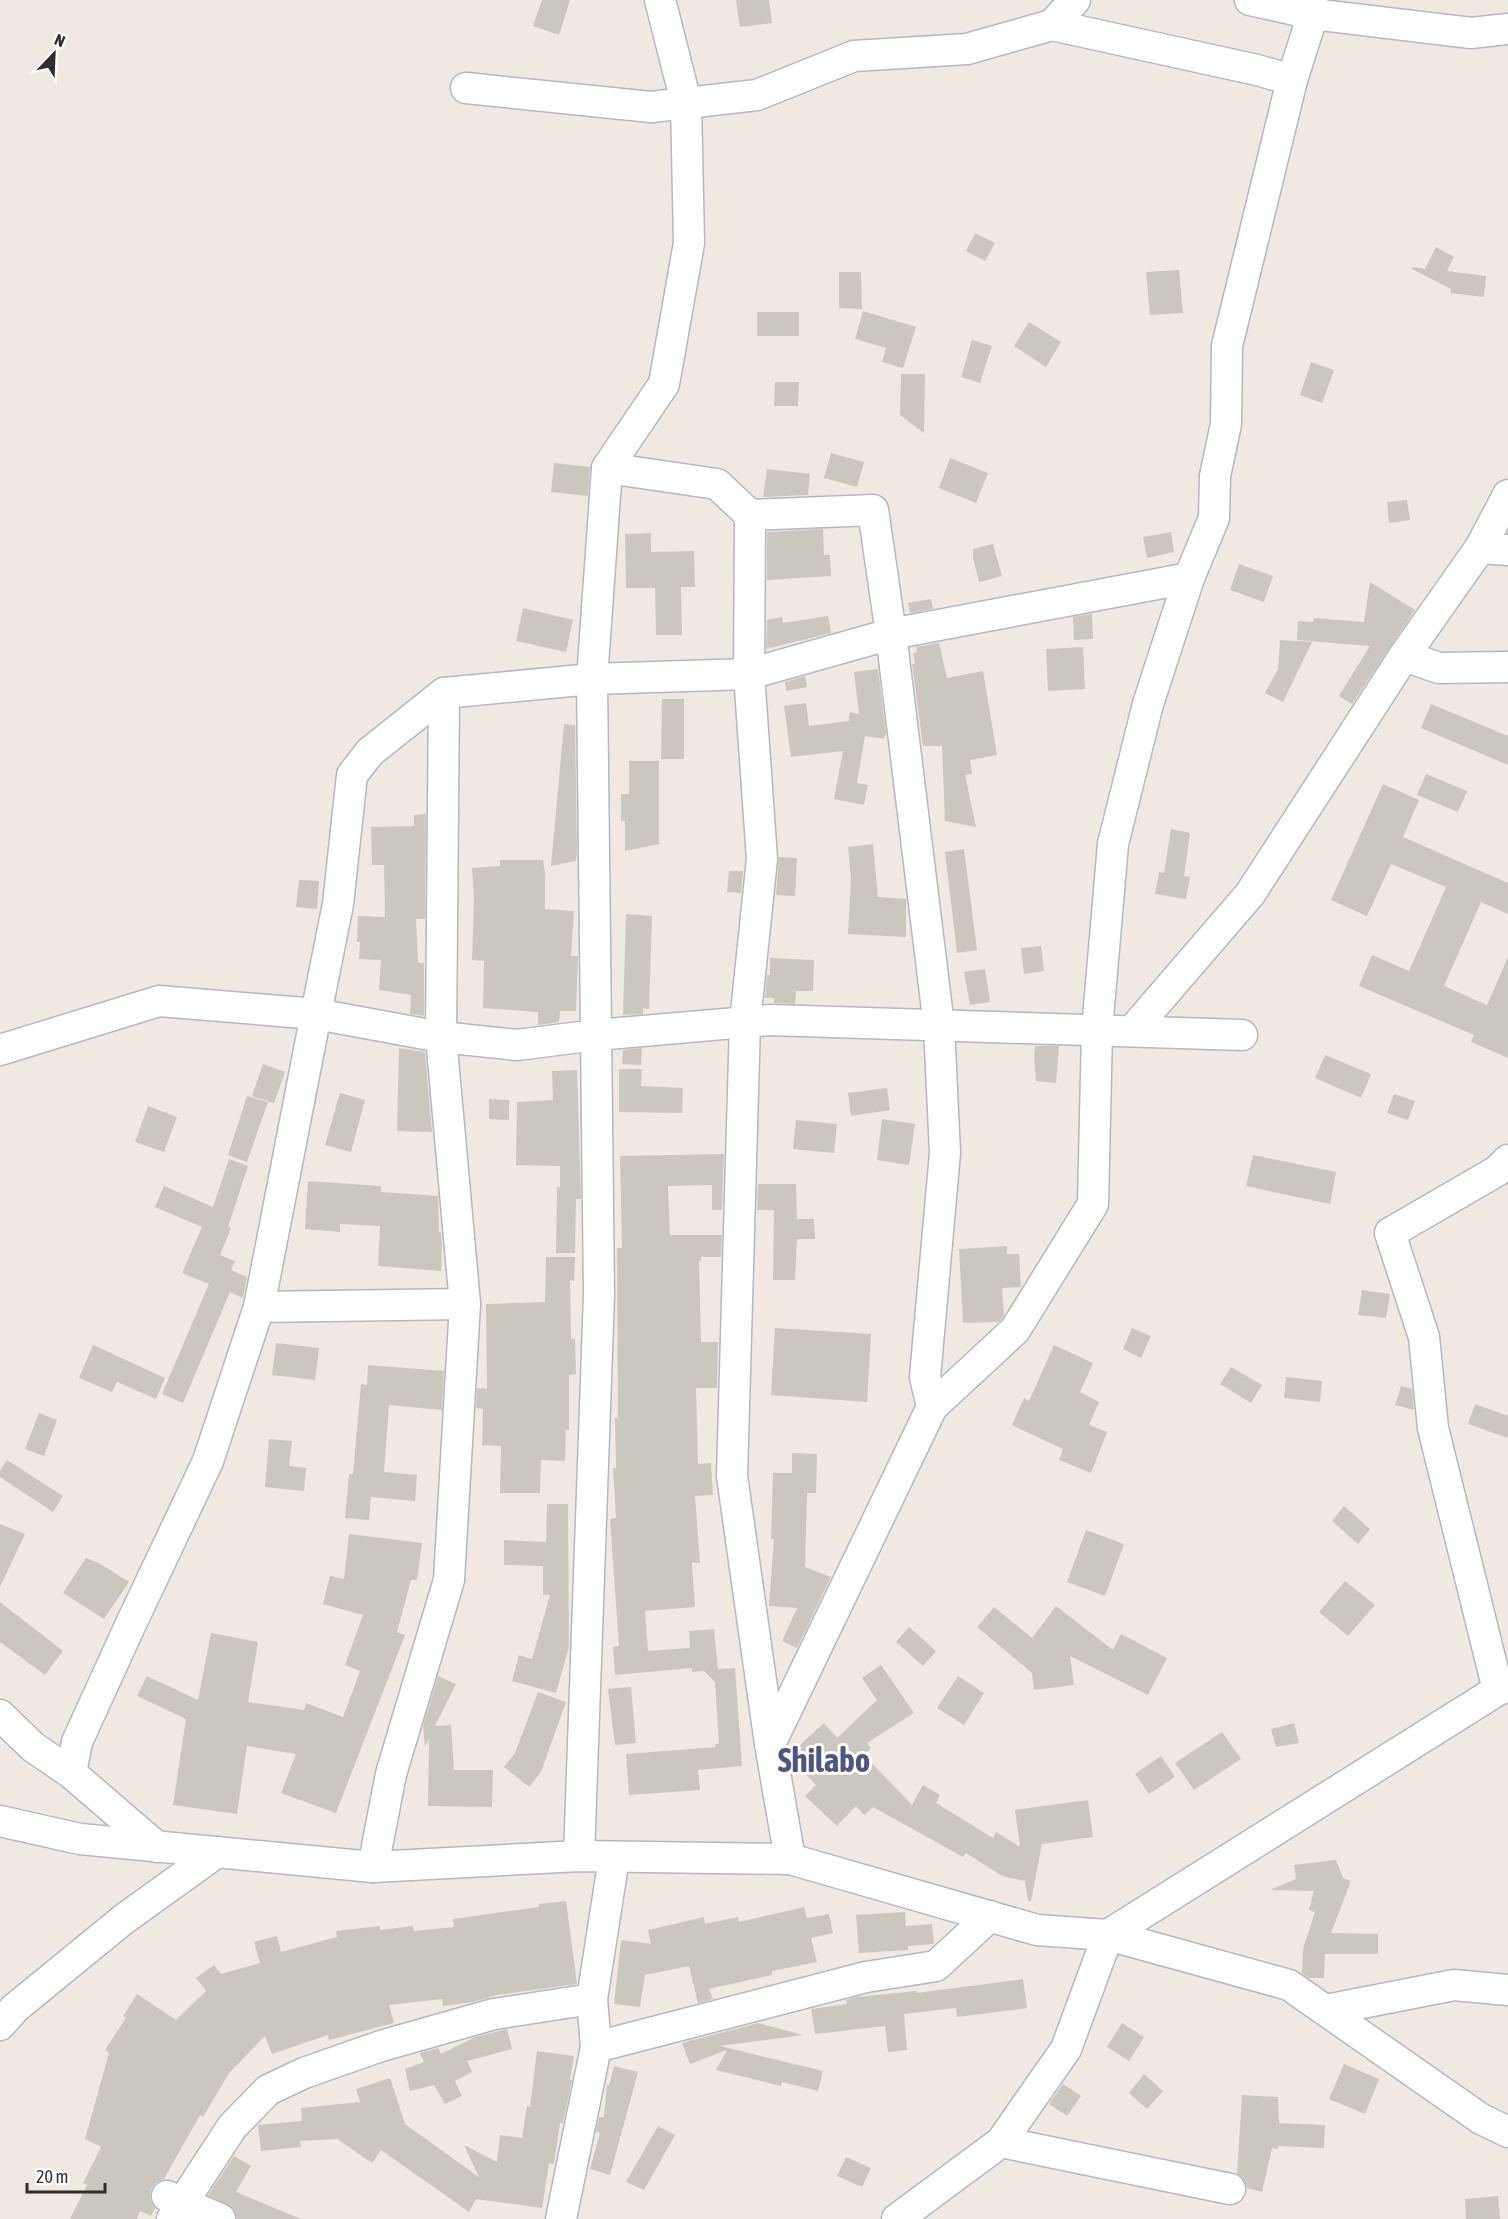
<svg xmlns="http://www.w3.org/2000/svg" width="1508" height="2219" font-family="'Asap Condensed',sans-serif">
  <rect width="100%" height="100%" fill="#efe9e1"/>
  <g fill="#cbc7bf">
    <path d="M 542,0 L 570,0 L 559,35 L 533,26 Z"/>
    <path d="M 736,0 L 769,0 L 772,23 L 740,27 Z"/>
    <path d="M 975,233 L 995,243 L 985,261 L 966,251 Z"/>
    <path d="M 1436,247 L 1454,257 L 1447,271 L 1486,276 L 1484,297 L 1450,293 L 1451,289 L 1412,269 L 1413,267 L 1425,269 Z"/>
    <path d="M 1179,270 L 1183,313 L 1150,315 L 1146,272 Z"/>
    <path d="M 839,272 L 861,272 L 862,309 L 839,308 Z"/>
    <path d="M 863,311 L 916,327 L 903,368 L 882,362 L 886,348 L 855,339 Z"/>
    <rect x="757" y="312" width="42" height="24"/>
    <path d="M 1029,322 L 1061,342 L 1046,367 L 1014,346 Z"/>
    <path d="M 972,340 L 992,346 L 980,383 L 961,377 Z"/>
    <path d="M 1311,362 L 1334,370 L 1322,403 L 1300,395 Z"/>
    <path d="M 901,374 L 925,374 L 924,433 L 900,415 Z"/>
    <path d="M 775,382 L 799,382 L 798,406 L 774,406 Z"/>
    <path d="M 831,453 L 864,462 L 857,487 L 824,478 Z"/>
    <path d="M 950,458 L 988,473 L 976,503 L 939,488 Z"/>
    <path d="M 554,463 L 590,467 L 588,496 L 551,492 Z"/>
    <path d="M 767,469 L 810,474 L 808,495 L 763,497 Z"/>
    <path d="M 1407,500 L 1410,520 L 1389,523 L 1387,502 Z"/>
    <path d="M 823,529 L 824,555 L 830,555 L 831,576 L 767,580 L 767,532 Z"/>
    <path d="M 1171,532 L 1174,552 L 1147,558 L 1143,537 Z"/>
    <path d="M 651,533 L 651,552 L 694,551 L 695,587 L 681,587 L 682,635 L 656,635 L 655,588 L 626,588 L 625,534 Z"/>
    <path d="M 993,544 L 1002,576 L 979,582 L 973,558 L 973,549 Z"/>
    <path d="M 1239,564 L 1273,576 L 1264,602 L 1230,590 Z"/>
    <path d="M 1370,582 L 1415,610 L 1352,704 L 1339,696 L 1370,646 L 1297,640 L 1298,621 L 1313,622 L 1314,618 L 1364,622 Z"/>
    <path d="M 931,599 L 933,609 L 910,613 L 908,603 Z"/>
    <path d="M 523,608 L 573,620 L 566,652 L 516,641 Z"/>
    <path d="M 1092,614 L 1093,639 L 1074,640 L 1073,617 Z"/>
    <path d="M 828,616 L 831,633 L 766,649 L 767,620 L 782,617 L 783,623 Z"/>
    <path d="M 1280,640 L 1312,642 L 1283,702 L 1265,693 L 1278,669 Z"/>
    <path d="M 939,643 L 947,678 L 983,671 L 997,755 L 970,760 L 972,774 L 965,775 L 976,827 L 945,821 L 942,746 L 923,746 L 912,664 L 915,664 L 913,653 L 917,652 L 916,647 Z"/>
    <path d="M 1083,647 L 1085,689 L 1048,691 L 1046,649 Z"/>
    <path d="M 878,669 L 886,732 L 884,739 L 865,736 L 857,783 L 868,785 L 864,805 L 834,799 L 843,751 L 791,757 L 784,706 L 806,703 L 809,726 L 849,721 L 850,712 L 859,714 L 854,672 Z"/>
    <path d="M 805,676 L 807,687 L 786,691 L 785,682 Z"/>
    <path d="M 662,699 L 684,699 L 684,759 L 661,759 Z"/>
    <path d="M 1431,704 L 1508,736 L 1508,765 L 1421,728 Z"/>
    <path d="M 564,724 L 575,725 L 577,851 L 576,861 L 551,866 Z"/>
    <path d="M 629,761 L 659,761 L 659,844 L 625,851 L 625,821 L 621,821 L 621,794 L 629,794 Z"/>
    <path d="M 1426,774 L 1467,791 L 1458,812 L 1417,795 Z"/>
    <path d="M 1383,784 L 1419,800 L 1403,837 L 1508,883 L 1508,914 L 1481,902 L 1444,986 L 1487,1005 L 1508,957 L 1508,1058 L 1471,1042 L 1474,1035 L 1359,986 L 1372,955 L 1409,971 L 1446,887 L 1391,864 L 1367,916 L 1331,900 Z"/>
    <path d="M 426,814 L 425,919 L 416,919 L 418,961 L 419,963 L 424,963 L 424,1016 L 410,1014 L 411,995 L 379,990 L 381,960 L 359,959 L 360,942 L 357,942 L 358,916 L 385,917 L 384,865 L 372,865 L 371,827 L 414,826 L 414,815 Z"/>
    <path d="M 1171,829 L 1190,833 L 1184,876 L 1190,877 L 1186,899 L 1155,894 L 1159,872 L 1164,873 Z"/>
    <path d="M 873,844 L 878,897 L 906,899 L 906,937 L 848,934 L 851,878 L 848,847 Z"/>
    <path d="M 964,849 L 977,950 L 957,953 L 945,852 Z"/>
    <path d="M 779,857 L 797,858 L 795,896 L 776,895 Z"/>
    <path d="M 500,860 L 543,860 L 545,874 L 545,909 L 574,911 L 571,956 L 578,956 L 576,1011 L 560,1011 L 559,1022 L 538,1025 L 538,1012 L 483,1008 L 484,961 L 472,960 L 474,898 L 472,868 L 500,866 Z"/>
    <path d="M 729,871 L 743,871 L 741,893 L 727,892 Z"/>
    <path d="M 299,880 L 319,881 L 317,909 L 296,907 Z"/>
    <path d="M 626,914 L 652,916 L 649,1009 L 643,1008 L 643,1014 L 623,1015 Z"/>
    <path d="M 1041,946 L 1044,971 L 1024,974 L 1021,948 Z"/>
    <path d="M 770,958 L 814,960 L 813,991 L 796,991 L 795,1004 L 774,1003 L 774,998 L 765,998 L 767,975 L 770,975 Z"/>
    <path d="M 985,969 L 990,1002 L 970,1005 L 964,972 Z"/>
    <path d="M 1035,1046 L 1059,1046 L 1056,1083 L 1036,1081 L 1034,1057 Z"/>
    <path d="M 399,1048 L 425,1052 L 432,1132 L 397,1131 Z"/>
    <path d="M 642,1048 L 641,1065 L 622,1064 L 623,1050 Z"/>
    <path d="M 1325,1055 L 1371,1074 L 1361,1098 L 1315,1078 Z"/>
    <path d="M 263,1064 L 285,1072 L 274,1103 L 252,1096 Z"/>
    <path d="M 619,1069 L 642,1069 L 641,1086 L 683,1088 L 682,1113 L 619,1112 Z"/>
    <path d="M 577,1070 L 581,1199 L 576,1199 L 575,1253 L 556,1253 L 557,1187 L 560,1187 L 560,1166 L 516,1165 L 517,1102 L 553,1100 L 552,1071 Z"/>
    <path d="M 887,1088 L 890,1110 L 851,1116 L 848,1093 Z"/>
    <path d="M 340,1093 L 365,1100 L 351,1152 L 325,1145 Z"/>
    <path d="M 1394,1094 L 1415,1101 L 1408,1120 L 1387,1113 Z"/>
    <path d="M 247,1096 L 268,1102 L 247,1162 L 228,1155 Z"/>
    <path d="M 489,1099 L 509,1100 L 509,1120 L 489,1119 Z"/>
    <path d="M 148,1106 L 177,1117 L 164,1152 L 135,1142 Z"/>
    <path d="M 882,1119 L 915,1124 L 909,1165 L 877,1160 Z"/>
    <path d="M 796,1120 L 837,1124 L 834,1153 L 793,1149 Z"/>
    <path d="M 724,1154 L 722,1210 L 712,1210 L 712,1185 L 668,1186 L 670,1235 L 722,1235 L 721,1257 L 701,1257 L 701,1261 L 699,1261 L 701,1342 L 718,1342 L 717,1388 L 696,1388 L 698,1464 L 711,1463 L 713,1495 L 695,1496 L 700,1563 L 692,1563 L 695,1607 L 645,1611 L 648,1651 L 690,1648 L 689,1631 L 714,1629 L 718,1669 L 735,1668 L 742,1766 L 698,1770 L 700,1790 L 629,1795 L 626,1754 L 716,1747 L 715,1744 L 719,1744 L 715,1682 L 704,1671 L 692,1672 L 692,1668 L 615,1675 L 613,1647 L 619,1646 L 610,1519 L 616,1518 L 613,1468 L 616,1468 L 615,1418 L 618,1418 L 617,1248 L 622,1248 L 620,1156 Z"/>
    <path d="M 1253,1155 L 1336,1172 L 1330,1204 L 1246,1186 Z"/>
    <path d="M 229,1159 L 248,1166 L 228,1227 L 231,1228 L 220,1255 L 235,1261 L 231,1270 L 247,1277 L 243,1298 L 230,1292 L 183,1403 L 162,1394 L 209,1284 L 182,1273 L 202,1227 L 155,1207 L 164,1186 L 213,1207 Z"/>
    <path d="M 308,1181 L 381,1186 L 381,1192 L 438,1196 L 439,1232 L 441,1232 L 442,1245 L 441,1271 L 378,1266 L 380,1226 L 340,1224 L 340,1232 L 305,1229 Z"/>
    <path d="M 758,1184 L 796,1184 L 797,1219 L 814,1219 L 815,1239 L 797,1239 L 795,1280 L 773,1280 L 774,1210 L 757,1210 Z"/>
    <path d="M 1007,1246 L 1007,1254 L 1019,1254 L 1021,1287 L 1002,1288 L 1004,1316 L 999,1322 L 963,1323 L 959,1249 Z"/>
    <path d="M 546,1257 L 575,1257 L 574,1281 L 570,1280 L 571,1339 L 575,1339 L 576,1374 L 569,1375 L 569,1430 L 566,1430 L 565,1461 L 541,1460 L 540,1493 L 500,1493 L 501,1446 L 482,1445 L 483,1409 L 476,1408 L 477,1388 L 487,1389 L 486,1304 L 545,1302 Z"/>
    <path d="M 1362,1290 L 1390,1294 L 1386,1318 L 1358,1315 Z"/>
    <path d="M 775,1328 L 871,1334 L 867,1402 L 771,1395 Z"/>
    <path d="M 1132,1328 L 1151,1336 L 1141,1358 L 1123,1349 Z"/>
    <path d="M 276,1343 L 319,1348 L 315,1380 L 272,1375 Z"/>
    <path d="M 93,1345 L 165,1378 L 156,1399 L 117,1382 L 112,1392 L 79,1378 Z"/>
    <path d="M 1054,1345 L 1093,1363 L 1080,1392 L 1099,1402 L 1089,1425 L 1107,1432 L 1091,1473 L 1059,1460 L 1063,1449 L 1012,1425 L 1024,1398 L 1029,1401 Z"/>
    <path d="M 368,1365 L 444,1371 L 442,1410 L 389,1405 L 384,1472 L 417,1475 L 415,1501 L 371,1497 L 369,1520 L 345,1518 L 349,1474 L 353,1474 L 361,1384 L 367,1385 Z"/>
    <path d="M 1231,1367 L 1262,1385 L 1251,1403 L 1220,1384 Z"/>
    <path d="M 1286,1377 L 1322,1381 L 1320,1402 L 1284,1398 Z"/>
    <path d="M 1401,1386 L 1412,1389 L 1414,1410 L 1395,1405 Z"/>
    <path d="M 1475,1404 L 1508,1416 L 1508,1438 L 1468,1424 Z"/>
    <path d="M 39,1413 L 57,1420 L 44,1456 L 25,1449 Z"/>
    <path d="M 269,1439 L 292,1441 L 289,1466 L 306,1468 L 304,1491 L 265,1487 Z"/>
    <path d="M 792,1453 L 817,1454 L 816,1493 L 807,1493 L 805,1567 L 831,1577 L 797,1648 L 782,1641 L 797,1608 L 769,1606 L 774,1539 L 771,1539 L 773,1473 L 792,1473 Z"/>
    <path d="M 7,1460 L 63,1496 L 53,1512 L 0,1477 L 0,1471 Z"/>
    <path d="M 547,1504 L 568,1504 L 569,1647 L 556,1693 L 512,1681 L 519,1655 L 532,1659 L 550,1595 L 543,1595 L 543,1566 L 504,1565 L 504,1540 L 546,1542 Z"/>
    <path d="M 1344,1506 L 1370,1529 L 1358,1544 L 1332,1521 Z"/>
    <path d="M 0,1524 L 25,1534 L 0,1587 Z"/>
    <path d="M 1086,1530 L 1124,1544 L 1105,1596 L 1067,1582 Z"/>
    <path d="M 349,1534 L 422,1543 L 417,1580 L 411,1580 L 397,1632 L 405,1635 L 336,1813 L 281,1793 L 296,1754 L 247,1746 L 237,1814 L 173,1805 L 186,1719 L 137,1696 L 147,1676 L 198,1700 L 211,1633 L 258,1642 L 248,1702 L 304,1710 L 306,1703 L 343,1717 L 360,1671 L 345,1665 L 363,1615 L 323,1604 L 330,1576 L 344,1579 Z"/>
    <path d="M 86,1558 L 99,1563 L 129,1582 L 104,1619 L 63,1593 Z"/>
    <path d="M 1345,1581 L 1375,1605 L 1348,1636 L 1319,1612 Z"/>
    <path d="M 0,1602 L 63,1651 L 45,1675 L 0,1642 Z"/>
    <path d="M 1056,1606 L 1113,1650 L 1121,1634 L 1167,1658 L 1148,1695 L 1070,1656 L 1074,1685 L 1034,1690 L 1032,1673 L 977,1627 L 994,1607 L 1032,1638 Z"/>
    <path d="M 909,1627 L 936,1651 L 923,1666 L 896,1642 Z"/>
    <path d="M 881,1665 L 914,1713 L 867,1743 L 871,1748 L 864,1755 L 912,1805 L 923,1785 L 940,1795 L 936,1803 L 993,1838 L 996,1832 L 1020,1847 L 1015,1810 L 1088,1800 L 1093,1837 L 1042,1844 L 1031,1901 L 1028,1901 L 1025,1881 L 1002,1876 L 966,1853 L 963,1857 L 873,1807 L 864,1815 L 856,1806 L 837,1826 L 805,1796 L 816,1785 L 790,1758 L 789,1755 L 824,1723 L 837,1738 L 877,1700 L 862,1678 Z"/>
    <path d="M 438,1676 L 456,1684 L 435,1726 L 451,1725 L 454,1770 L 493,1770 L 492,1807 L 428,1806 L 429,1739 L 425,1747 L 423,1726 Z"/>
    <path d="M 958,1676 L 984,1693 L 964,1725 L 937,1708 Z"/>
    <path d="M 631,1687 L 636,1743 L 615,1745 L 608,1689 Z"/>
    <path d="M 538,1692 L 566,1702 L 541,1772 L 529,1787 L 504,1767 L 515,1753 Z"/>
    <path d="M 1294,1723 L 1299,1743 L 1276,1747 L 1271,1729 Z"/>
    <path d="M 1222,1732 L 1241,1759 L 1194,1790 L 1175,1763 Z"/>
    <path d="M 1161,1756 L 1175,1777 L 1149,1794 L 1135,1774 Z"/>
    <path d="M 1336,1860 L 1343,1878 L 1351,1881 L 1331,1933 L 1378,1934 L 1378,1954 L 1325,1954 L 1324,1978 L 1308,1978 L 1302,1973 L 1303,1949 L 1315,1912 L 1309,1910 L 1314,1891 L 1270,1890 L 1296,1879 L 1294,1865 Z"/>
    <path d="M 566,1901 L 577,1984 L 497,1995 L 473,2002 L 443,2006 L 442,1999 L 389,2005 L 394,2023 L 329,2040 L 328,2035 L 272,2054 L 265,2036 L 229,2073 L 203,2117 L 200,2115 L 164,2179 L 156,2183 L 151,2189 L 150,2199 L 155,2208 L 151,2216 L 140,2211 L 137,2219 L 70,2219 L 87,2185 L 83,2183 L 101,2147 L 85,2139 L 109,2053 L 105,2050 L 126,2018 L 123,2016 L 137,1994 L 176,2020 L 206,1991 L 196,1978 L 214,1965 L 221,1974 L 260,1963 L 254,1942 L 277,1936 L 281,1952 L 337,1937 L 336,1931 L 380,1926 L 380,1930 L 413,1926 L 414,1931 L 454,1927 L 453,1919 L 539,1907 L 539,1904 Z"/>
    <path d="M 804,1907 L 807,1918 L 829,1914 L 833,1933 L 811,1938 L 817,1962 L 772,1971 L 772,1975 L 709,1989 L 713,1999 L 698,2003 L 689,1966 L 645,1975 L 640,2007 L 614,2004 L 621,1940 L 651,1944 L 648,1930 L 704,1917 L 705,1924 L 738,1917 L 739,1922 Z"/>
    <path d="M 905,1912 L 906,1926 L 932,1924 L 934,1944 L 908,1946 L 908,1950 L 859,1953 L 856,1915 Z"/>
    <path d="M 1023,1979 L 1027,2008 L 957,2017 L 956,2008 L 904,2014 L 907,2050 L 888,2052 L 885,2026 L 815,2034 L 811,2009 L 847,2004 L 846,2000 L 856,1997 L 916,1991 L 917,1993 Z"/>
    <path d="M 758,2023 L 803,2035 L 720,2046 L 823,2071 L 818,2091 L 782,2082 L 781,2086 L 716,2070 L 727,2050 L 690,2064 L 682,2043 Z"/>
    <path d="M 1122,2023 L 1144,2037 L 1129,2061 L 1107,2047 Z"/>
    <path d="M 507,2029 L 512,2049 L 467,2061 L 472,2072 L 455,2081 L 462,2096 L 445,2104 L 434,2085 L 410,2091 L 405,2069 L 424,2062 L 420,2053 L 438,2048 L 441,2054 L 475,2037 Z"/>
    <path d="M 537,2051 L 574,2056 L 570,2080 L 572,2080 L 563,2123 L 560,2123 L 554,2164 L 549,2163 L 542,2208 L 476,2199 L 469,2212 L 381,2150 L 372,2163 L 337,2139 L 300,2141 L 301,2147 L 261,2151 L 258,2125 L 302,2121 L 301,2108 L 360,2102 L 356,2089 L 390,2078 L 405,2124 L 479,2177 L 464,2145 L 497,2162 L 500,2135 L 522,2138 L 527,2106 L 530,2107 Z"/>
    <path d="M 1344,2064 L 1379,2079 L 1365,2114 L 1329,2099 Z"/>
    <path d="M 614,2066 L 638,2072 L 610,2175 L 590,2169 L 600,2133 L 596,2132 L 599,2117 L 604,2117 L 607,2085 L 609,2086 Z"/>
    <path d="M 1144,2074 L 1163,2091 L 1147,2109 L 1129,2093 Z"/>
    <path d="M 1063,2084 L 1081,2096 L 1067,2116 L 1049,2104 Z"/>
    <path d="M 1242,2095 L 1278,2097 L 1279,2123 L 1325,2125 L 1324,2148 L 1278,2146 L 1278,2149 L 1272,2148 L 1262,2192 L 1247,2188 L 1242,2177 L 1237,2174 Z"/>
    <path d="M 658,2126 L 675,2135 L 644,2190 L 626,2182 Z"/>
    <path d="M 234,2156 L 251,2166 L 236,2192 L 301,2219 L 237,2219 L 233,2208 L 208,2195 Z"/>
    <path d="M 846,2157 L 871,2168 L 862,2187 L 837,2176 Z"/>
    <path d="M 1498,2196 L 1500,2219 L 1466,2219 L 1465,2199 Z"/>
  </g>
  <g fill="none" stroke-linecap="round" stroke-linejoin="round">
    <defs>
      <g id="street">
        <path d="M 1250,0 L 1313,14 L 1471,33 L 1508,29"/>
        <path d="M 1052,25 L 1075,0"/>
        <path d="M 466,88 L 651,107 L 757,95 L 854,56 L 967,49 L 1052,25 L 1257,70 L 1292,80"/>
        <path d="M 607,468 L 717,484 L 750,515 L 873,510 L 891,634 L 939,1026 L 945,1153 L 925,1377 L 932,1407"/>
        <path d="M 750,515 L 749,674 L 762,859 L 745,1022 L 732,1476 L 770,1744 L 790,1859"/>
        <path d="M 1480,548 L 1508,550"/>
        <path d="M 1189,578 L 891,634 L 749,674 L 592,679 L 444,693 L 370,752 L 352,775 L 338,904 L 316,1014 L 441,1037 L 517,1045 L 596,1035 L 770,1020 L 1242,1035"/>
        <path d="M 1404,656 L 1439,668 L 1508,667"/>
        <path d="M 1132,1031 L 1250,894 L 1404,656 L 1480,548 L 1508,495"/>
        <path d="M 0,1050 L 159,1001 L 316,1014 L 259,1307 L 208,1461 L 129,1628 L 77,1742 L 71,1773"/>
        <path d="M 259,1307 L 465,1304"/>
        <path d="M 1498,1690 L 1433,1428 L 1424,1337 L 1390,1233 L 1497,1171 L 1508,1160"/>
        <path d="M 0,1715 L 33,1747 L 71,1773 L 157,1847"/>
        <path d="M 770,1744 L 932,1407 L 1015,1330 L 1093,1204 L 1097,1030 L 1113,844 L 1148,704 L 1189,578 L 1214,518 L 1215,476 L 1226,424 L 1227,346 L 1292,80 L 1313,14 L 1312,0"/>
        <path d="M 0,1821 L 80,1839 L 373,1867 L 579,1856 L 790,1859 L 1037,1930 L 1108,1935 L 1498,1690 L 1508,1686"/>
        <path d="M 579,1856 L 599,1295 L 592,679 L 607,468 L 664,384 L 689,243 L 686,102 L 660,0"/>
        <path d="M 373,1867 L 391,1774 L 449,1580 L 465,1304 L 441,1037 L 444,693"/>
        <path d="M 1326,2010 L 1454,1985 L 1508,1990"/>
        <path d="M 0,2025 L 15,2008 L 124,1919 L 217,1852"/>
        <path d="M 596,2047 L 866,1977 L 936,1966 L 990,1916"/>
        <path d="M 1001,2142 L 1230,2189"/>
        <path d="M 167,2196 L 220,2219"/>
        <path d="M 172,2219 L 232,2127 L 268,2090 L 304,2073 L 381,2046 L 494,2014 L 592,1999"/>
        <path d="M 561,2219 L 596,2047 L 592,1999 L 614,1858"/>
        <path d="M 897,2219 L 1001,2142 L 1066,2049 L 1108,1935 L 1289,1985 L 1481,2119 L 1508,2132"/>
      </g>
    </defs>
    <use href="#street" stroke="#b4b7c1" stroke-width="33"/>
    <use href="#street" stroke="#fff" stroke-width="30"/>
  </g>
  <g text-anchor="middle" stroke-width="6" stroke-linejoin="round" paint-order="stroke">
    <g font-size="33" font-weight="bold" fill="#4d5680" stroke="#fff">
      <text x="824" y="1772">Shilabo</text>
    </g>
  </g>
  <g transform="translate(54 54) rotate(23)" stroke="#ffffff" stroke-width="4.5" paint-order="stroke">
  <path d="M0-4.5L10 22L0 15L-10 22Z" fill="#2e2e2e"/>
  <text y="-9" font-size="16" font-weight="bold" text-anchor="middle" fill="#2e2e2e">N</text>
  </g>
  <path d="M27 2183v9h78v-9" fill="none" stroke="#2e2e2e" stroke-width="3"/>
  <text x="36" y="2183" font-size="18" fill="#2e2e2e" stroke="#ffffff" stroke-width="4.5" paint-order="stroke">20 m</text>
</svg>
